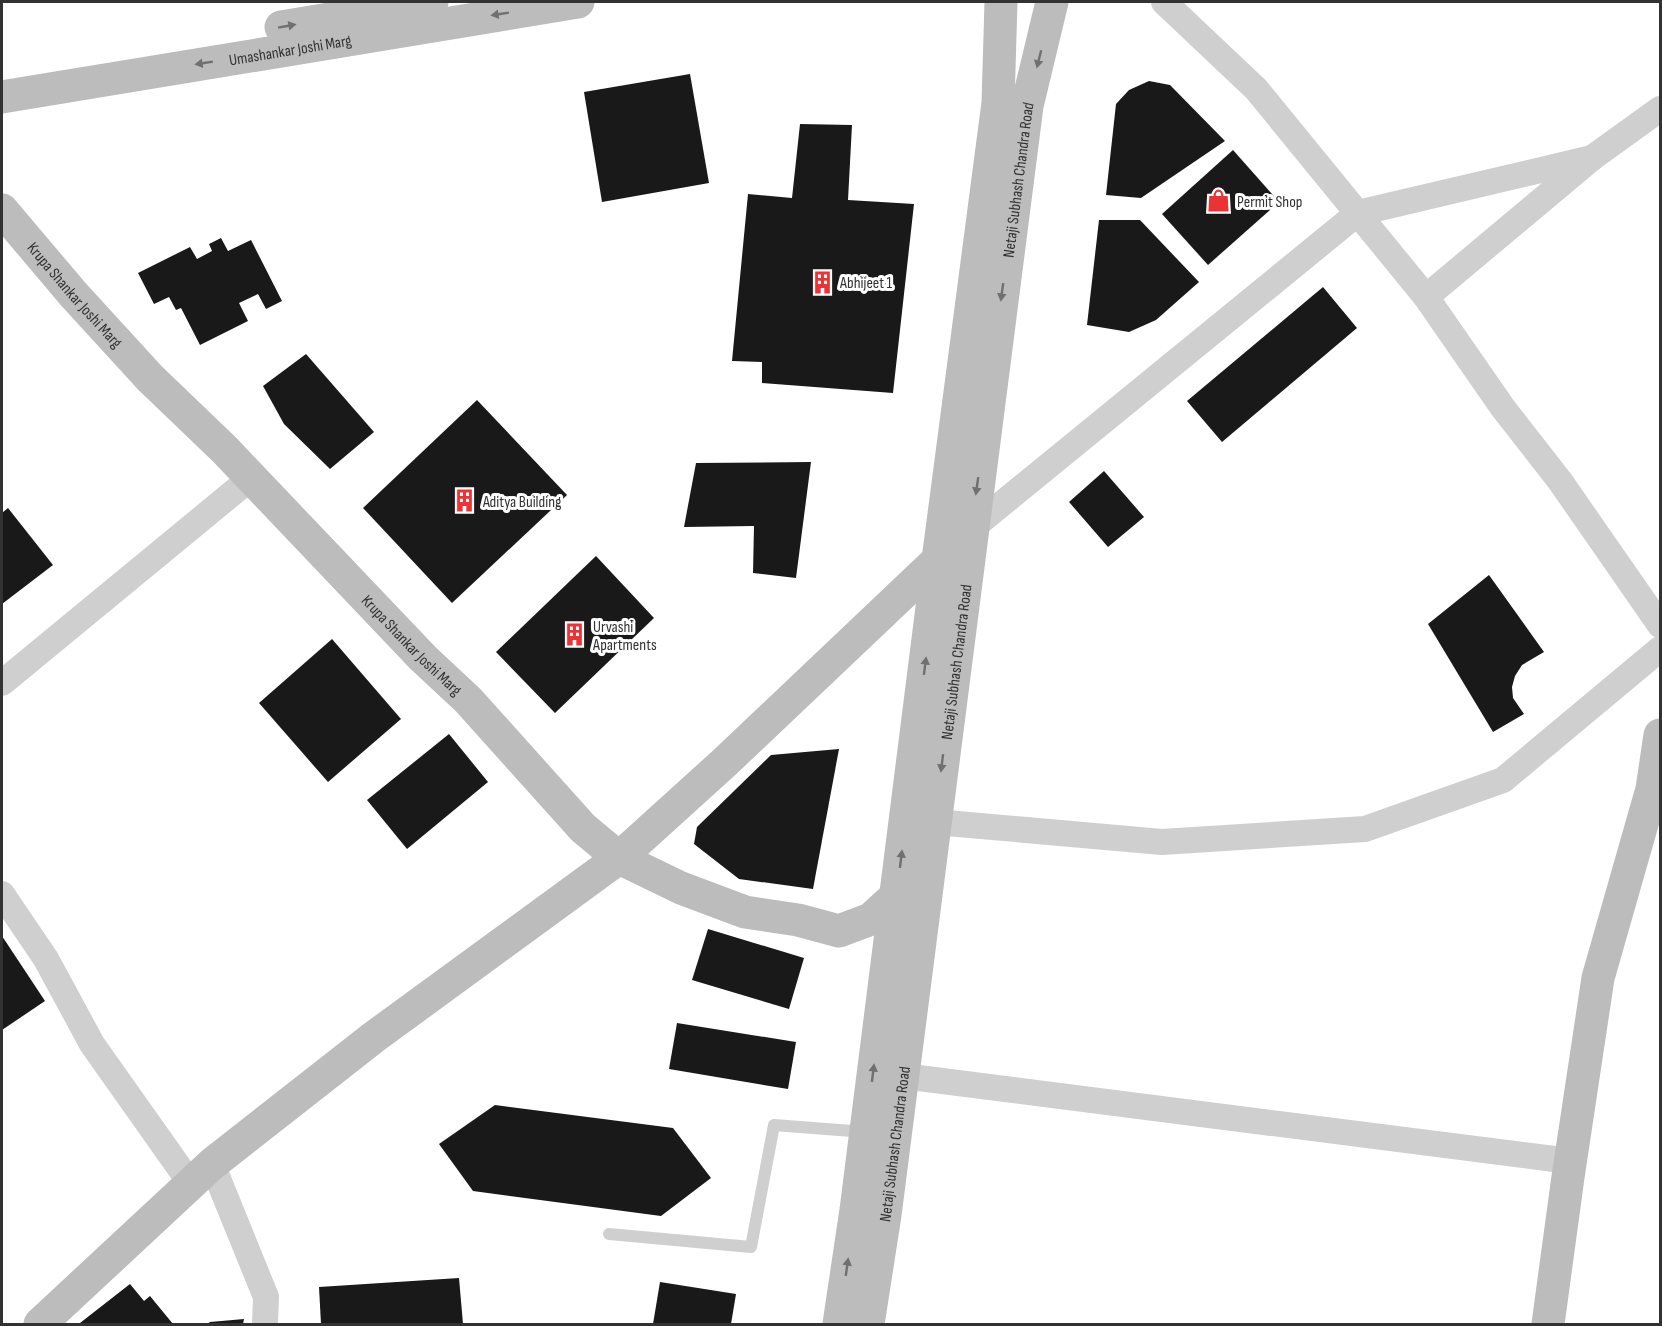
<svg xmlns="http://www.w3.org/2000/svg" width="1662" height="1326" font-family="'Sofia Sans Condensed',sans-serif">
  <rect width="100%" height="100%" fill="#fff"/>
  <g fill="#191919">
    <path d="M 690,74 L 709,183 L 602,202 L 584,92 Z"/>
    <path d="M 1149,81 L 1170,85 L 1225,141 L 1141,198 L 1106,195 L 1116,104 L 1129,90 Z"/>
    <path d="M 800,124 L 852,125 L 848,200 L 914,204 L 893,393 L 762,383 L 762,362 L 732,361 L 748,194 L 792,198 Z"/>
    <path d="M 1233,150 L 1279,202 L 1208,265 L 1162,214 Z"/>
    <path d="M 1099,220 L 1140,220 L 1199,282 L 1156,320 L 1129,332 L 1087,325 Z"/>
    <path d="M 221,238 L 228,251 L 251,240 L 282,301 L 266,309 L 258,294 L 239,303 L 248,321 L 200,345 L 181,308 L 176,310 L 169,297 L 154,304 L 138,273 L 190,247 L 197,259 L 212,251 L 209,244 Z"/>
    <path d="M 1323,287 L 1357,328 L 1222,442 L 1187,401 Z"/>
    <path d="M 306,354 L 374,432 L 330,469 L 284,424 L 263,386 Z"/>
    <path d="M 477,400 L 567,495 L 452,603 L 363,508 Z"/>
    <path d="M 811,462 L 796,578 L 753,573 L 754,526 L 684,527 L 696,463 Z"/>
    <path d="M 1104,471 L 1144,517 L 1108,547 L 1069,502 Z"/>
    <path d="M 8,508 L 53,565 L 2,604 L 2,513 Z"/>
    <path d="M 596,556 L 654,618 L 555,713 L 496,652 Z"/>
    <path d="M 1489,575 L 1544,652 L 1522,665 L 1515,676 L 1512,687 L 1513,698 L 1524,714 L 1493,732 L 1428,624 Z"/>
    <path d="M 332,639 L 401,719 L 328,782 L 259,703 Z"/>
    <path d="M 449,734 L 488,782 L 407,849 L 367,800 Z"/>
    <path d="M 839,749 L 813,889 L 739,879 L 694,844 L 697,827 L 771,755 Z"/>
    <path d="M 708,929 L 804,958 L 789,1009 L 692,980 Z"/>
    <path d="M 2,936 L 45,1001 L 2,1030 Z"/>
    <path d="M 677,1023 L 796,1042 L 788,1089 L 669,1069 Z"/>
    <path d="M 495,1105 L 673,1128 L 711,1178 L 661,1216 L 473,1191 L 439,1144 Z"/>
    <path d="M 459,1278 L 463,1324 L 321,1324 L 319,1287 Z"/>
    <path d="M 660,1282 L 736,1294 L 731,1324 L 653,1324 Z"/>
    <path d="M 130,1284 L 144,1301 L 150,1296 L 173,1324 L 82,1324 L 80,1323 Z"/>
    <path d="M 244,1319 L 243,1324 L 207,1324 L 210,1322 Z"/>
  </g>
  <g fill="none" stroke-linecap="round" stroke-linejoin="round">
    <path stroke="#cfcfcf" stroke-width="12" d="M 609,1234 L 751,1247 L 774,1125 L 865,1132"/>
    <g stroke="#cfcfcf" stroke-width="26">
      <path d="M 1164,2 L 1256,89 L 1426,297 L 1503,408 L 1560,481 L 1660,625"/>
      <path d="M 1426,297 L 1592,158 L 1660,109"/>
      <path d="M 971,529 L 1358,213 L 1592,158"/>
      <path d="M 2,683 L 252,477"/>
      <path d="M 935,822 L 1162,842 L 1365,829 L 1503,780 L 1660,649"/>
      <path d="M 2,894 L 46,959 L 92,1044 L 191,1184"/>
      <path d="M 903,1076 L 1570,1161"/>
      <path d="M 212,1164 L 266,1297 L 265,1324"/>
    </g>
    <g stroke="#bcbcbc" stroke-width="33">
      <path d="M 281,27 L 432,2"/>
      <path id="s1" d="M 2,97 L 578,2"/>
      <path id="s2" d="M 2,210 L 74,295 L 150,378 L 225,450 L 423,658 L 468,700 L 583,828 L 619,858 L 681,888 L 745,912 L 798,920 L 839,931 L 871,919 L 896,896"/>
      <path d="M 40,1324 L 212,1164 L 374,1037 L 619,858 L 725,762 L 938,560"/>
      <path d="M 839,1324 L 856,1210 L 938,560 L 998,103 L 1001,2"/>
      <path id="s3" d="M 868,1324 L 885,1215 L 1027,106 L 1052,2"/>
      <path d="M 1548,1324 L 1568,1177 L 1598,978 L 1652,789 L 1660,735"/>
    </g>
  </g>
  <defs><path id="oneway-solid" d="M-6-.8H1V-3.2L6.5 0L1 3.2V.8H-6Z" transform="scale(1.5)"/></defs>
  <g fill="#707070">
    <use href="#oneway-solid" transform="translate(500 14) rotate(171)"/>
    <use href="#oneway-solid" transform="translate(287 26) rotate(-10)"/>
    <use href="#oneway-solid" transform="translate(1039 59) rotate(104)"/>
    <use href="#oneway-solid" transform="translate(204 63) rotate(171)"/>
    <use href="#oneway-solid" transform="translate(1002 292) rotate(98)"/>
    <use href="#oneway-solid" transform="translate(977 486) rotate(98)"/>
    <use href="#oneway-solid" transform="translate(925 666) rotate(-83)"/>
    <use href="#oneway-solid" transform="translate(942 763) rotate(97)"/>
    <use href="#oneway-solid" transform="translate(901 859) rotate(-83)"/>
    <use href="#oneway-solid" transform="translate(873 1073) rotate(-83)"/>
    <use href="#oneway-solid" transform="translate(847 1267) rotate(-82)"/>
  </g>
  <defs>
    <symbol id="shop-bare" viewBox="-9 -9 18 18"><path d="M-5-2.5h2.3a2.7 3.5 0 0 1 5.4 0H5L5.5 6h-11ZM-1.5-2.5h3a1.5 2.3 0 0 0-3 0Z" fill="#eb3235" stroke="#fff" stroke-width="2.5" paint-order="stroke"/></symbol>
    <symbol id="building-bare" viewBox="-9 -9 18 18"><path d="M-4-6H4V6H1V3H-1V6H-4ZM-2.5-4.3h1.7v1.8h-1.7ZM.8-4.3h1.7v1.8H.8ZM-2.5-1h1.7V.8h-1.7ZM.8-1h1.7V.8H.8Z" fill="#eb3235" stroke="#fff" stroke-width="2.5" paint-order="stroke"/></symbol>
  </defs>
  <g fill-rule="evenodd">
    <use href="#shop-bare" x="1202" y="184" width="33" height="33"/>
    <use href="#building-bare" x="806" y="266" width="33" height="33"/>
    <use href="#building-bare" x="448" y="484" width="33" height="33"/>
    <use href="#building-bare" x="558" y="618" width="33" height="33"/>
  </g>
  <g text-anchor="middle" stroke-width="6" stroke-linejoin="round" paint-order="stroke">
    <g font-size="16" fill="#323232" stroke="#fff">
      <text dy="6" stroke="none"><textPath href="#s1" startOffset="292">Umashankar Joshi Marg</textPath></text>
      <text dy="6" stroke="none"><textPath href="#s3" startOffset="1154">Netaji Subhash Chandra Road</textPath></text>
      <text dy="6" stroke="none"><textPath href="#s2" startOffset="112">Krupa Shankar Joshi Marg</textPath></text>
      <text dy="6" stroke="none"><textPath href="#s2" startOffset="598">Krupa Shankar Joshi Marg</textPath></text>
      <text dy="6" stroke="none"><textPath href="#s3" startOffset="668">Netaji Subhash Chandra Road</textPath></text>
      <text dy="6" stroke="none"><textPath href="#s3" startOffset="182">Netaji Subhash Chandra Road</textPath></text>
    </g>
    <g font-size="16" fill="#323232" stroke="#fff" text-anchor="start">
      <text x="1237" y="207">Permit Shop</text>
      <text x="840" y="288">Abhijeet 1</text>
      <text x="483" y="507">Aditya Building</text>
      <text x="593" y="632">Urvashi<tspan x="593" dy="18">Apartments</tspan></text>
    </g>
  </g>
  <rect width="1662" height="1326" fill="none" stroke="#323232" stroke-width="6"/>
</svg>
